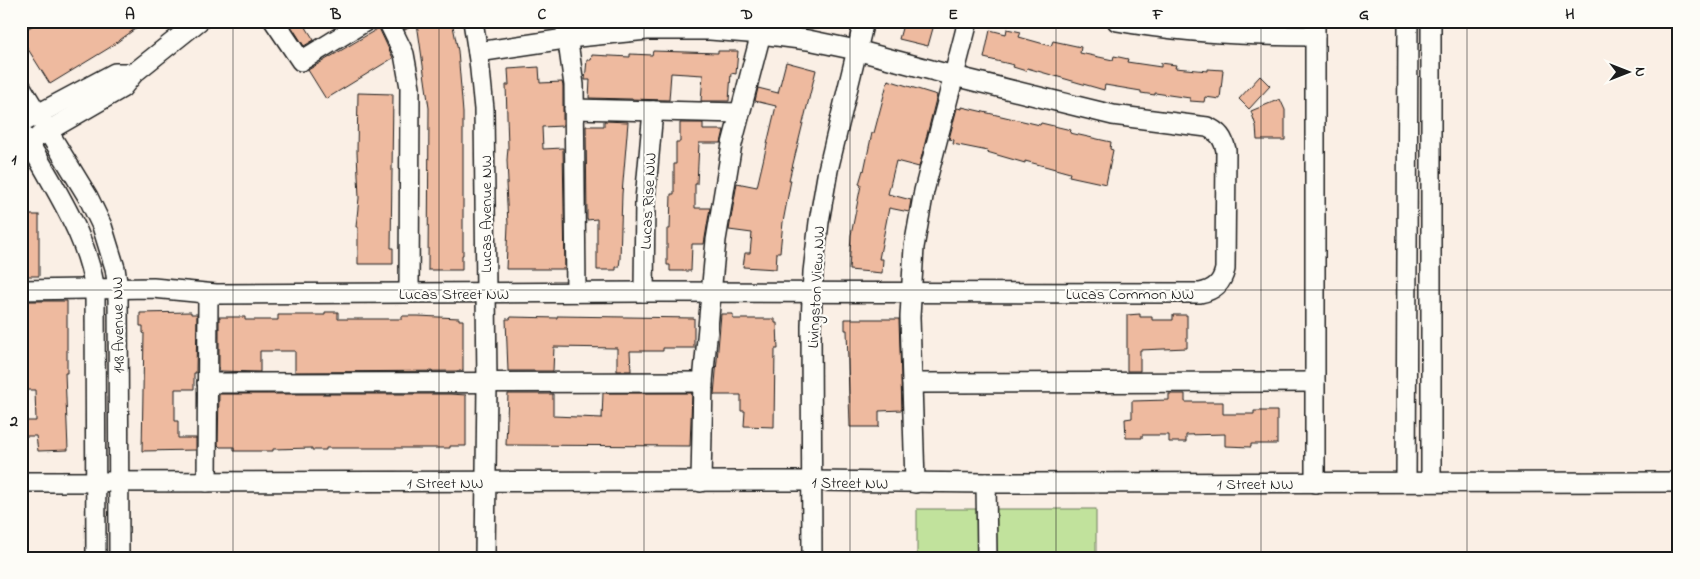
<svg xmlns="http://www.w3.org/2000/svg" width="1700" height="579" font-family="'Indie Flower',sans-serif">
  <rect width="100%" height="100%" fill="#faefe5"/>
  <filter id="ink" filterUnits="userSpaceOnUse"><feTurbulence type="fractalNoise" baseFrequency=".02" numOctaves="2"/><feDisplacementMap in="SourceGraphic" scale="10" xChannelSelector="R" yChannelSelector="G"/><feConvolveMatrix kernelMatrix="1 2 1 2 8 2 1 2 1" color-interpolation-filters="sRGB"/></filter>
  <g filter="url(#ink)">
    <rect fill="#c1e29c" stroke="#6e7f5c" x="917" y="509" width="179" height="49"/>
    <g fill="#eeba9f" stroke="#1c1c1c">
      <path d="M 41,21 L 146,21 L 109,48 L 50,84 L 21,38 L 21,32 Z"/>
      <path d="M 288,21 L 302,21 L 314,40 L 304,46 Z"/>
      <path d="M 401,21 L 452,21 L 458,51 L 463,113 L 463,255 L 462,255 L 462,270 L 428,270 L 429,108 L 417,23 L 405,30 Z"/>
      <path d="M 904,21 L 935,21 L 928,46 L 899,39 Z"/>
      <path d="M 379,28 L 393,58 L 326,99 L 308,70 Z"/>
      <path d="M 1007,29 L 1021,32 L 1019,37 L 1051,46 L 1053,41 L 1081,47 L 1080,53 L 1113,60 L 1114,56 L 1128,59 L 1127,62 L 1161,67 L 1161,63 L 1176,65 L 1175,68 L 1208,71 L 1208,69 L 1223,70 L 1220,99 L 1205,97 L 1204,102 L 1190,101 L 1190,98 L 1155,93 L 1155,95 L 1141,93 L 1141,91 L 1105,85 L 1104,90 L 1027,68 L 1026,71 L 1013,67 L 1014,65 L 984,58 L 990,30 L 1006,34 Z"/>
      <path d="M 653,51 L 718,53 L 718,51 L 738,51 L 736,74 L 731,73 L 729,101 L 701,101 L 703,75 L 671,73 L 669,100 L 589,98 L 590,80 L 585,80 L 587,60 L 591,60 L 592,55 L 630,57 L 630,54 L 652,55 Z"/>
      <path d="M 786,62 L 816,70 L 789,180 L 791,180 L 783,222 L 780,252 L 777,252 L 776,269 L 743,267 L 745,253 L 750,253 L 752,233 L 729,230 L 737,183 L 757,187 L 776,106 L 755,101 L 758,88 L 778,93 Z"/>
      <path d="M 539,67 L 540,83 L 562,82 L 563,86 L 563,126 L 542,127 L 543,149 L 563,148 L 565,269 L 506,269 L 508,225 L 506,183 L 508,183 L 507,160 L 508,147 L 506,85 L 509,85 L 508,69 Z"/>
      <path d="M 1260,76 L 1270,86 L 1249,109 L 1239,99 Z"/>
      <path d="M 888,80 L 937,95 L 919,167 L 896,161 L 888,194 L 911,200 L 909,212 L 889,208 L 879,259 L 883,259 L 882,273 L 849,270 L 851,235 L 861,185 L 859,184 L 863,170 L 864,171 L 872,133 L 874,133 Z"/>
      <path d="M 358,93 L 393,94 L 391,248 L 393,248 L 393,264 L 358,264 L 358,227 L 356,227 L 359,198 L 357,152 Z"/>
      <path d="M 1280,99 L 1285,110 L 1285,140 L 1257,140 L 1256,126 L 1251,111 Z"/>
      <path d="M 962,107 L 1040,125 L 1041,123 L 1071,130 L 1070,133 L 1111,142 L 1110,149 L 1113,150 L 1106,184 L 1069,176 L 1070,173 L 1048,167 L 1025,161 L 1025,163 L 987,152 L 988,151 L 953,144 L 954,140 L 949,139 L 957,108 L 962,109 Z"/>
      <path d="M 604,121 L 628,122 L 622,194 L 620,259 L 619,267 L 616,267 L 616,270 L 597,270 L 597,219 L 587,220 L 586,126 L 604,126 Z"/>
      <path d="M 680,123 L 703,123 L 703,130 L 724,130 L 721,143 L 699,143 L 697,184 L 695,184 L 695,208 L 710,208 L 704,244 L 692,244 L 691,271 L 670,271 L 670,265 L 667,265 L 667,229 L 670,229 L 671,194 L 674,194 L 674,164 L 676,164 L 676,142 L 680,142 Z"/>
      <rect x="21" y="215" width="18" height="61"/>
      <path d="M 21,301 L 67,301 L 67,373 L 65,373 L 68,450 L 38,451 L 36,436 L 21,436 L 21,421 L 36,421 L 35,390 L 21,390 Z"/>
      <path d="M 191,312 L 191,314 L 197,314 L 196,373 L 194,373 L 194,389 L 175,389 L 175,421 L 178,421 L 178,438 L 196,438 L 196,450 L 142,451 L 144,333 L 143,333 L 143,326 L 140,326 L 140,313 Z"/>
      <path d="M 325,312 L 338,312 L 338,319 L 402,319 L 402,316 L 418,316 L 459,318 L 459,320 L 463,320 L 463,371 L 295,372 L 295,351 L 260,351 L 260,372 L 219,371 L 219,317 L 245,317 L 245,320 L 278,320 L 278,315 L 325,315 Z"/>
      <path d="M 721,314 L 733,314 L 733,319 L 775,319 L 775,323 L 777,323 L 778,349 L 775,349 L 774,427 L 744,426 L 745,411 L 741,411 L 741,395 L 714,395 Z"/>
      <path d="M 1140,314 L 1140,317 L 1152,317 L 1152,320 L 1173,320 L 1173,315 L 1187,315 L 1187,348 L 1140,350 L 1140,371 L 1127,371 L 1127,315 Z"/>
      <path d="M 557,316 L 694,318 L 694,348 L 663,348 L 663,351 L 630,351 L 631,371 L 617,371 L 617,348 L 554,347 L 553,371 L 508,371 L 506,319 L 510,319 L 511,317 L 557,318 Z"/>
      <path d="M 845,319 L 899,319 L 902,410 L 879,411 L 879,427 L 850,427 L 847,330 L 845,330 Z"/>
      <path d="M 603,393 L 692,393 L 690,446 L 506,445 L 508,394 L 553,394 L 553,416 L 602,418 Z"/>
      <path d="M 219,394 L 450,394 L 466,395 L 466,446 L 450,446 L 450,448 L 326,448 L 326,450 L 312,450 L 312,448 L 273,449 L 273,451 L 234,451 L 234,447 L 220,447 L 218,445 Z"/>
      <path d="M 1169,394 L 1185,394 L 1185,402 L 1223,402 L 1223,414 L 1254,414 L 1254,411 L 1277,411 L 1277,444 L 1251,444 L 1251,447 L 1225,446 L 1225,434 L 1186,435 L 1186,442 L 1169,442 L 1169,435 L 1142,435 L 1142,438 L 1126,438 L 1125,419 L 1132,418 L 1132,401 L 1169,400 Z"/>
    </g>
    <g fill="none" stroke-linecap="round" stroke-linejoin="round">
      <defs>
        <g id="minor">
          <path d="M 274,21 L 301,61 L 366,21"/>
          <path d="M 388,21 L 404,54 L 410,87 L 409,293"/>
          <path d="M 473,21 L 479,60 L 484,109 L 487,383 L 485,558"/>
          <path d="M 565,21 L 574,85 L 576,292"/>
          <path d="M 1117,21 C 1183,33 1248,36 1315,36"/>
          <path d="M 1315,21 L 1315,483"/>
          <path d="M 1431,21 L 1431,482"/>
          <path d="M 21,87 L 88,197 L 102,226 L 115,268 L 118,289 L 119,558"/>
          <path d="M 574,109 L 740,113"/>
          <path d="M 27,120 L 115,73 L 134,73"/>
          <path d="M 21,132 C 32,147 41,163 50,179 C 71,216 88,247 95,289 L 96,558"/>
          <path d="M 39,136 L 122,88 L 134,73 L 199,21"/>
          <path d="M 21,290 L 153,288 L 216,294 L 644,292 L 1200,293 C 1215,290 1222,283 1225,269 L 1226,150 C 1223,138 1219,132 1207,127 L 1113,115 L 954,76 L 856,50 L 808,40 L 761,34 L 710,30 L 647,30 L 578,37 L 478,52"/>
          <path d="M 644,292 L 645,200 L 653,111"/>
          <path d="M 207,383 L 703,382"/>
          <path d="M 912,383 L 1315,382"/>
          <path d="M 21,482 L 812,481 L 986,483 L 1679,482"/>
          <path d="M 207,482 L 208,294"/>
          <path d="M 701,482 L 703,382 L 716,240 L 732,144 L 764,22"/>
          <path d="M 1406,482 L 1408,21"/>
          <path d="M 915,483 L 910,317 L 914,247 L 924,191 L 968,21"/>
          <path d="M 986,483 L 987,558"/>
          <path d="M 812,558 L 811,326 L 813,272 L 819,222 L 828,170 L 864,21"/>
        </g>
      </defs>
      <use href="#minor" stroke="#1c1c1c" stroke-width="22"/>
      <use href="#minor" stroke="#fdfcf7" stroke-width="19"/>
    </g>
  </g>
  <path fill="none" stroke="#1c1c1c" stroke-width="1" stroke-opacity="0.55" d="M 233,21 L 233,558M 439,21 L 439,558M 644,21 L 644,558M 850,21 L 850,558M 1056,21 L 1056,558M 1261,21 L 1261,558M 1467,21 L 1467,558M 21,290 L 1679,290"/>
  <g text-anchor="middle" stroke-width="4.5" stroke-linejoin="round" paint-order="stroke">
    <g font-size="16" fill="#1c1c1c" stroke="#fdfcf7">
      <text transform="translate(647 201) rotate(-87)" y="6">Lucas Rise NW</text>
      <text transform="translate(485 214) rotate(-90)" y="6">Lucas Avenue NW</text>
      <text transform="translate(815 287) rotate(-87)" y="6">Livingston View NW</text>
      <text x="454" y="299">Lucas Street NW</text>
      <text x="1130" y="299">Lucas Common NW</text>
      <text transform="translate(117 325) rotate(-91)" y="6">148 Avenue NW</text>
      <text x="445" y="488">1 Street NW</text>
      <text transform="translate(850 482) rotate(1)" y="6">1 Street NW</text>
      <text x="1255" y="489">1 Street NW</text>
    </g>
  </g>
  <rect width="1700" height="579" fill="none" stroke="#fdfcf7" stroke-width="55"/>
  <g transform="translate(1628 72) rotate(90)" stroke="#fdfcf7" stroke-width="4" paint-order="stroke">
  <path d="M0-4L9 19L0 12L-9 19Z" fill="#1c1c1c"/>
  <text y="-8" font-size="14" font-weight="bold" text-anchor="middle" fill="#1c1c1c">N</text>
  </g>
  <rect x="28" y="28" width="1644" height="524" fill="none" stroke="#1c1c1c" stroke-width="2"/>
  <g font-size="16" text-anchor="middle" font-weight="bold" fill="#1c1c1c">
    <text x="130" y="19">A</text>
    <text x="336" y="19">B</text>
    <text x="542" y="19">C</text>
    <text x="747" y="19">D</text>
    <text x="953" y="19">E</text>
    <text x="1158" y="19">F</text>
    <text x="1364" y="19">G</text>
    <text x="1570" y="19">H</text>
    <text x="14" y="164">1</text>
    <text x="14" y="426">2</text>
  </g>
</svg>
